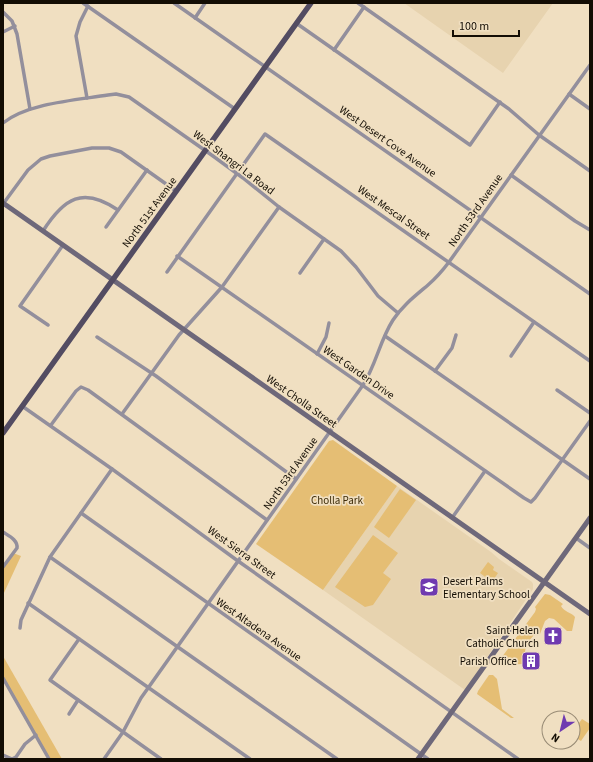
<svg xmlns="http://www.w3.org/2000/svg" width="593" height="762" font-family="'Source Sans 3',sans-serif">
  <rect width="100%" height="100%" fill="#f0dfc1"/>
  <g fill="#e7d3af">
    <path d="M 404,3 L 553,3 L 503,73 Z"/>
    <path d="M 397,486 L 491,552 L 499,559 L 532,582 L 533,584 L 533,589 L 465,690 L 323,590 Z"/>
  </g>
  <g fill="#e5be74">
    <path d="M 333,440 L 397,486 L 323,590 L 256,544 L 329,441 Z"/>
    <path d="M 400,489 L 416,500 L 389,538 L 374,527 Z"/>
    <path d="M 373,535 L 398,553 L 383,573 L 391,579 L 373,605 L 365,607 L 335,587 Z"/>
    <path d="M 13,553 L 21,556 L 3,595 L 3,567 Z"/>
    <path d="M 488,562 L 494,567 L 493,570 L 498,573 L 492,582 L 480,573 Z"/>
    <path d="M 545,594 L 550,595 L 563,604 L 561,606 C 564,612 571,612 575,617 L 572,631 L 567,631 L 554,619 L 549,618 L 545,621 L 540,634 L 534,635 C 531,638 528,642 526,647 C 524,653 526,658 522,664 L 500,665 L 499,661 L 535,612 L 536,609 L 535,607 Z"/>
    <path d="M 3,656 L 62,759 L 49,759 L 3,678 Z"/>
    <path d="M 489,675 L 493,675 L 497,679 L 502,709 L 514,718 L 511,718 L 477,694 L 478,691 Z"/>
    <path d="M 582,719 L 590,724 L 590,728 L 581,741 L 573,736 L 573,731 Z"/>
  </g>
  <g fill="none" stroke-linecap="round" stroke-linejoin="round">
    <g stroke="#938f9c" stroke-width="3.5">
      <path d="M 83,3 L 235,109"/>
      <path d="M 174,3 L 590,294"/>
      <path d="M 358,3 L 509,109 L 539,135 L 590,171"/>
      <path d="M 3,12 L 12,21 L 17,34 L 30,109"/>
      <path d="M 195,18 L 205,3"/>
      <path d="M 296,23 L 470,145 L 500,102"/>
      <path d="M 3,32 L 15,26"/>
      <path d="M 334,50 L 364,7"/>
      <path d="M 569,94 L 590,109"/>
      <path d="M 87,98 L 76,36 L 80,22 L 88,6"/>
      <path d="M 3,123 C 28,103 77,100 108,95 L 116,94 L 129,97 L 213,156 L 243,178 L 279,207 L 341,251 L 356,267 L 378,296 L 398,313"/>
      <path d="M 511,175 L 575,221 L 590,230"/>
      <path d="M 3,204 L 28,170 L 41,159 L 50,156 L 92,148 L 109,148 L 121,152 L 176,191"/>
      <path d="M 106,227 L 147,170"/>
      <path d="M 43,231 C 64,198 83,186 118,210"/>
      <path d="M 177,256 L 524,498 L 531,502 L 535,498 L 590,421"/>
      <path d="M 167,272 L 265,134 L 590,361"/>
      <path d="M 300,273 L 324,239"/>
      <path d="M 48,325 L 20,306 L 63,245"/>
      <path d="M 385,336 L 590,479"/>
      <path d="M 97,337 L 156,376 L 296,479"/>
      <path d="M 317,354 L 326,337 L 329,323"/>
      <path d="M 511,356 L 534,322"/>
      <path d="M 435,371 L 452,348 L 456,335"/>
      <path d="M 557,390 L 590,413"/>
      <path d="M 22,406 L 112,469 L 238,561 L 518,759"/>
      <path d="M 122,414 L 179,335 L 222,287 L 279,207"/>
      <path d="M 51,425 L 76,391 L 81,387 L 88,390 L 267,520"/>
      <path d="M 81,513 L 428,759"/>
      <path d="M 452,518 L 485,471"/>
      <path d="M 3,532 C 9,536 18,540 17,548 L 3,567"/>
      <path d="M 576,538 L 590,548"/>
      <path d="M 50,557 L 337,759"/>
      <path d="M 28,603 L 250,759"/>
      <path d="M 20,628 L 21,620 L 50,557 L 112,469"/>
      <path d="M 79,639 L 50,680 L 161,759"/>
      <path d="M 3,678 L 49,759"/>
      <path d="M 69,714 L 78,700"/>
      <path d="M 3,755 L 12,759 L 16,757 L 25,744 L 36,735"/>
      <path d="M 104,759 L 123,732 L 141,698 L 363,385 C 376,365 380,340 393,320 C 402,306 415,296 428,285 C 436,278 443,270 449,262 L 590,65"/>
    </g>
    <g stroke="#6e687a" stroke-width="5">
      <path d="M 3,203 L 590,614"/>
      <path d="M 418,759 L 590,518"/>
    </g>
    <path stroke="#534c62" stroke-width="5.5" d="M 3,433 L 311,3"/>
  </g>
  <defs>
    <symbol id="school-square" viewBox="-11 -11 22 22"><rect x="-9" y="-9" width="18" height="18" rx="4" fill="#6f3ab0" stroke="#f0dfc1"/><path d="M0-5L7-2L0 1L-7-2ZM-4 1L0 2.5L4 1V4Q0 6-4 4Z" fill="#fff"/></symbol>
    <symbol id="church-square" viewBox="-11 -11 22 22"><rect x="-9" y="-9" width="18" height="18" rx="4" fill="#6f3ab0" stroke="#f0dfc1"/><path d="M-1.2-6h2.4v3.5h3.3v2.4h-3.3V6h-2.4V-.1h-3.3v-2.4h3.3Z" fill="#fff"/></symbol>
    <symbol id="building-square" viewBox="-11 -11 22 22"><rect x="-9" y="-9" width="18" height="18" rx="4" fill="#6f3ab0" stroke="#f0dfc1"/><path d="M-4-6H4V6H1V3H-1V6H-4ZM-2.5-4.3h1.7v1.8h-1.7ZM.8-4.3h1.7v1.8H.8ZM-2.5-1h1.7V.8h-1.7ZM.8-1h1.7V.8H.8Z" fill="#fff"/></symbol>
  </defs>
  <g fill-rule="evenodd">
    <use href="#school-square" x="418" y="576" width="22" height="22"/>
    <use href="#church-square" x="542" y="625" width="22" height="22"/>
    <use href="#building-square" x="520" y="650" width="22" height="22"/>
  </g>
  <g text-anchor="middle" stroke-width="3.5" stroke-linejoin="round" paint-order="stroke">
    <g font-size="11" fill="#130d04" stroke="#f0dfc1">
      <text transform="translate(388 141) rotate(35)" y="4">West Desert Cove Avenue</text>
      <text transform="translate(234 162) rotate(37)" y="4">West Shangri La Road</text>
      <text transform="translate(475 210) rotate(-55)" y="4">North 53rd Avenue</text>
      <text transform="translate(149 212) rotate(-54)" y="4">North 51st Avenue</text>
      <text transform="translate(394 212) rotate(35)" y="4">West Mescal Street</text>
      <text transform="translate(359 372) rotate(35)" y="4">West Garden Drive</text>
      <text transform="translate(302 401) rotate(35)" y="4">West Cholla Street</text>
      <text transform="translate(290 473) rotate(-55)" y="4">North 53rd Avenue</text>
      <text transform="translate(242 552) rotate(36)" y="4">West Sierra Street</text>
      <text transform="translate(259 629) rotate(35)" y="4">West Altadena Avenue</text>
    </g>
    <g font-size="11" fill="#3e2d09" stroke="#f0dfc1">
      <text x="337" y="504">Cholla Park</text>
    </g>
    <g font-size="11" fill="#130d04" stroke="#f0dfc1" text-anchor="end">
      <text x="443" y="585" text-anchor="start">Desert Palms<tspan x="443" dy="13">Elementary School</tspan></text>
      <text x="539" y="634">Saint Helen<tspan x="539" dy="13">Catholic Church</tspan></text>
      <text x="517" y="665">Parish Office</text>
    </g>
  </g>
  <rect width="593" height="762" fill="none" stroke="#130d04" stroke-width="8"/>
  <g transform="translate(561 730) rotate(215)"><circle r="19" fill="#f0dfc1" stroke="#988b75"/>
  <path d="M0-3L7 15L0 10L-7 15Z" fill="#6f3ab0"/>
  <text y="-6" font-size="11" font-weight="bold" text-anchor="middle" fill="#130d04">N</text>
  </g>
  <path d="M453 30v6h66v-6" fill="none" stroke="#130d04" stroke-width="2"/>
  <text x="459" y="30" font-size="12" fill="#130d04" stroke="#f0dfc1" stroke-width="3" paint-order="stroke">100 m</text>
</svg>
